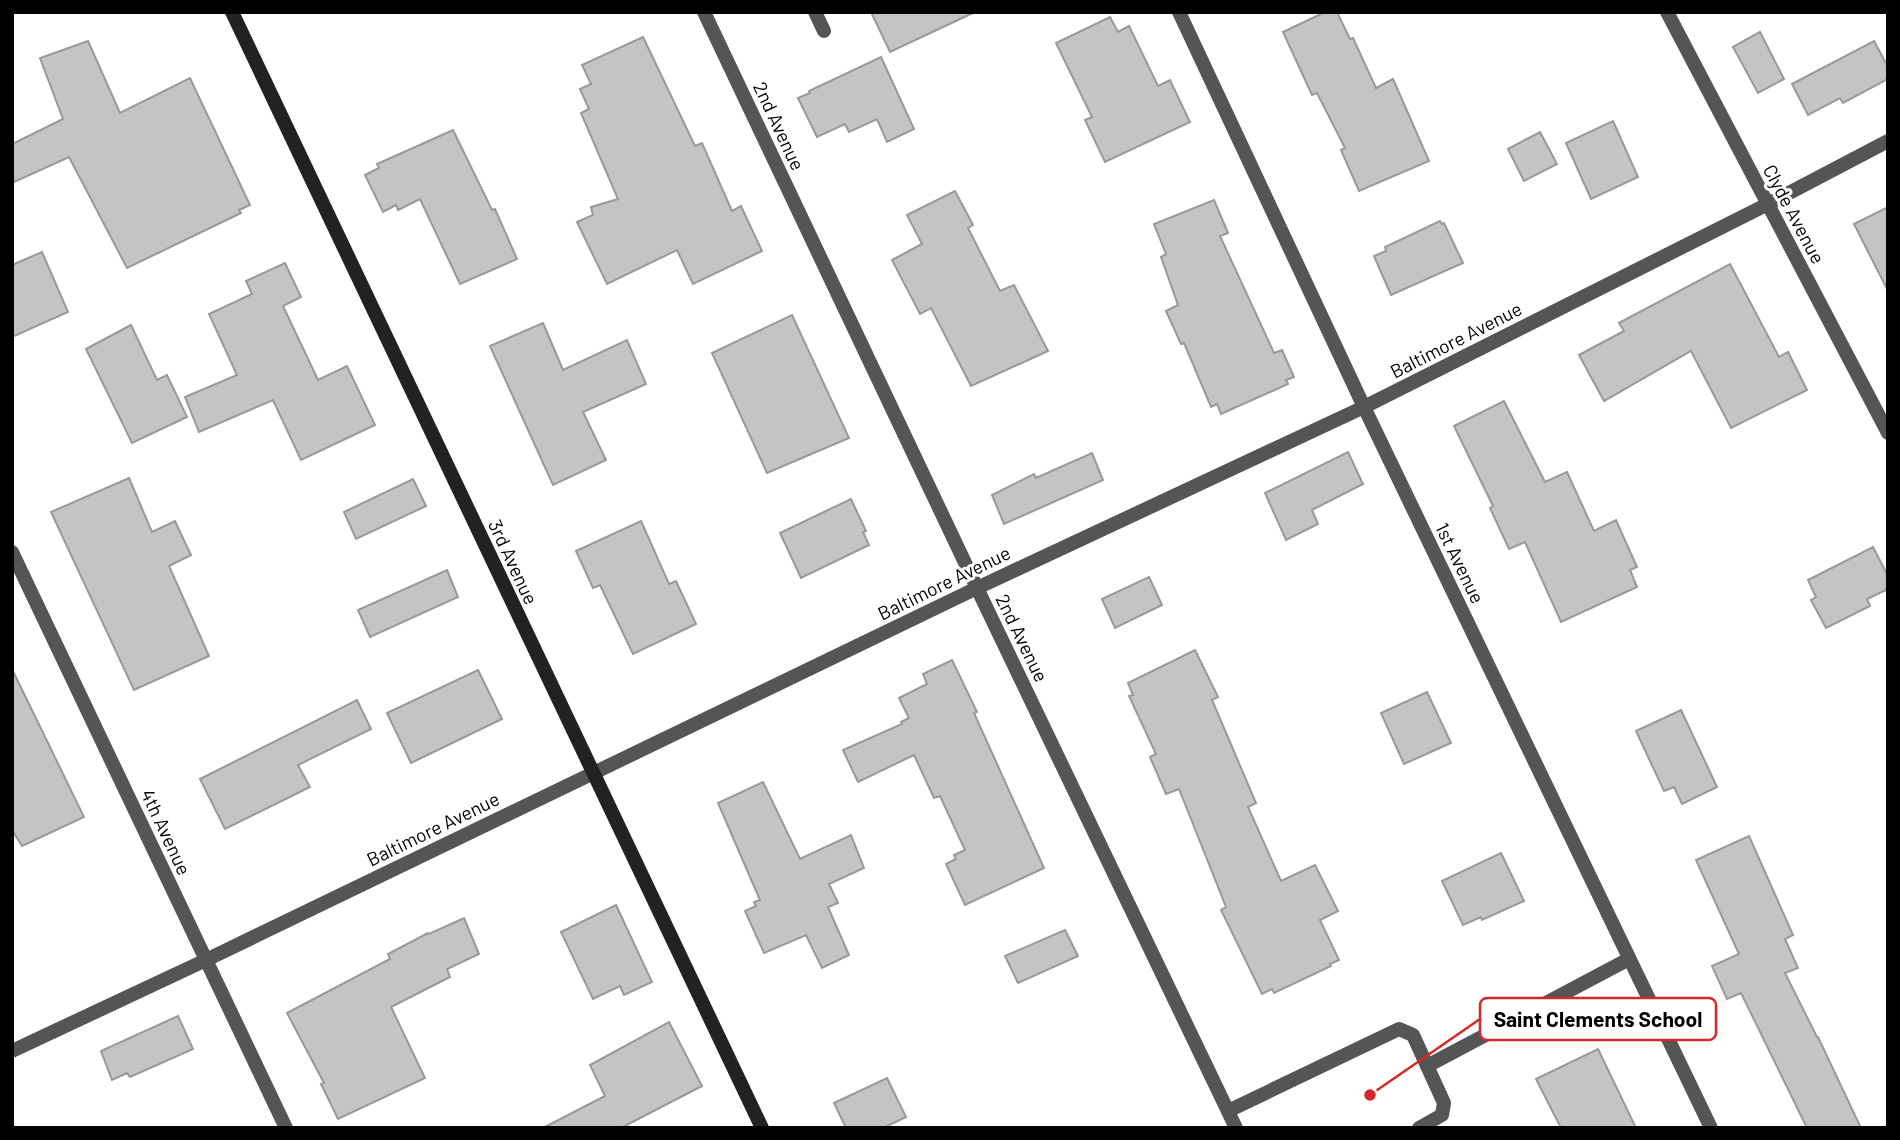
<svg xmlns="http://www.w3.org/2000/svg" width="1900" height="1140" font-family="Barlow,sans-serif">
  <rect width="100%" height="100%" fill="#fff"/>
  <g fill="#c4c4c4" stroke="#999" stroke-width="2">
    <path d="M 871,12 L 975,12 L 890,52 Z"/>
    <path d="M 1325,12 L 1337,12 L 1350,39 L 1353,38 L 1376,88 L 1393,79 L 1429,161 L 1359,191 L 1341,150 L 1345,148 L 1317,93 L 1312,95 L 1283,32 Z"/>
    <path d="M 1110,17 L 1118,32 L 1129,26 L 1158,86 L 1170,80 L 1190,122 L 1105,162 L 1085,120 L 1092,117 L 1056,43 Z"/>
    <path d="M 1760,32 L 1784,79 L 1758,93 L 1733,47 Z"/>
    <path d="M 643,37 L 695,146 L 702,143 L 732,211 L 741,206 L 762,251 L 693,284 L 677,250 L 607,284 L 577,222 L 593,215 L 591,207 L 618,199 L 581,113 L 589,109 L 580,89 L 591,84 L 582,65 Z"/>
    <path d="M 88,41 L 120,113 L 190,78 L 250,205 L 239,210 L 241,213 L 127,268 L 69,157 L 12,183 L 12,144 L 63,119 L 40,58 Z"/>
    <path d="M 1874,41 L 1888,67 L 1888,79 L 1843,103 L 1840,98 L 1808,115 L 1792,84 Z"/>
    <path d="M 881,57 L 914,129 L 887,142 L 877,119 L 849,132 L 845,124 L 817,137 L 798,98 L 810,93 L 809,91 Z"/>
    <path d="M 1613,121 L 1638,177 L 1591,199 L 1566,143 Z"/>
    <path d="M 453,130 L 492,210 L 495,209 L 517,259 L 460,284 L 420,199 L 398,210 L 396,205 L 383,212 L 365,175 L 379,168 L 377,164 Z"/>
    <path d="M 1540,132 L 1557,164 L 1524,181 L 1508,149 Z"/>
    <path d="M 955,191 L 973,225 L 968,228 L 1000,291 L 1014,285 L 1048,351 L 971,386 L 931,308 L 920,314 L 892,260 L 922,244 L 907,215 Z"/>
    <path d="M 1214,200 L 1228,233 L 1220,236 L 1274,353 L 1282,350 L 1294,377 L 1286,380 L 1288,384 L 1221,414 L 1217,404 L 1211,407 L 1184,343 L 1181,344 L 1166,311 L 1178,305 L 1161,257 L 1166,254 L 1154,224 Z"/>
    <path d="M 1888,207 L 1888,291 L 1854,224 Z"/>
    <path d="M 1440,221 L 1442,224 L 1444,223 L 1463,263 L 1391,295 L 1374,256 L 1386,251 L 1385,247 Z"/>
    <path d="M 42,252 L 68,312 L 12,337 L 12,265 Z"/>
    <path d="M 285,263 L 301,297 L 283,306 L 318,380 L 347,366 L 375,425 L 301,460 L 273,400 L 199,432 L 185,397 L 237,375 L 209,314 L 252,294 L 246,281 Z"/>
    <path d="M 1730,264 L 1779,357 L 1788,352 L 1807,390 L 1731,428 L 1691,351 L 1604,401 L 1579,355 L 1624,331 L 1619,323 Z"/>
    <path d="M 792,315 L 849,438 L 767,473 L 712,353 Z"/>
    <path d="M 543,323 L 563,370 L 627,340 L 646,384 L 583,412 L 606,460 L 553,485 L 490,346 Z"/>
    <path d="M 131,325 L 157,380 L 167,375 L 187,417 L 132,443 L 86,349 Z"/>
    <path d="M 1504,401 L 1545,482 L 1567,472 L 1594,531 L 1616,520 L 1637,567 L 1630,570 L 1637,587 L 1561,622 L 1525,542 L 1509,549 L 1490,508 L 1493,506 L 1454,426 Z"/>
    <path d="M 1348,452 L 1363,484 L 1312,510 L 1318,524 L 1286,540 L 1265,493 Z"/>
    <path d="M 1092,453 L 1103,480 L 1004,524 L 992,495 L 1034,474 L 1036,478 Z"/>
    <path d="M 129,478 L 152,532 L 175,521 L 191,555 L 169,566 L 209,656 L 134,690 L 51,512 Z"/>
    <path d="M 413,479 L 426,506 L 356,539 L 344,512 Z"/>
    <path d="M 851,499 L 866,531 L 863,532 L 869,545 L 801,578 L 780,533 Z"/>
    <path d="M 641,521 L 669,584 L 676,581 L 696,624 L 633,654 L 600,585 L 593,588 L 576,551 Z"/>
    <path d="M 1873,547 L 1888,576 L 1888,589 L 1867,599 L 1870,606 L 1826,628 L 1811,600 L 1816,597 L 1808,580 Z"/>
    <path d="M 447,570 L 458,597 L 370,637 L 358,610 Z"/>
    <path d="M 1149,577 L 1162,605 L 1115,628 L 1102,599 Z"/>
    <path d="M 1195,650 L 1218,697 L 1212,700 L 1256,803 L 1248,807 L 1281,881 L 1315,865 L 1338,911 L 1320,920 L 1339,960 L 1330,964 L 1331,966 L 1274,993 L 1272,989 L 1262,994 L 1221,910 L 1226,907 L 1179,789 L 1166,794 L 1150,757 L 1156,754 L 1129,696 L 1133,695 L 1128,683 Z"/>
    <path d="M 952,660 L 977,712 L 974,713 L 1044,868 L 965,905 L 946,864 L 956,859 L 954,855 L 965,850 L 940,796 L 934,798 L 914,755 L 858,782 L 843,750 L 902,724 L 901,722 L 909,718 L 899,698 L 927,684 L 923,674 Z"/>
    <path d="M 12,669 L 84,817 L 22,846 L 12,830 Z"/>
    <path d="M 478,670 L 502,719 L 411,763 L 387,713 Z"/>
    <path d="M 1427,692 L 1451,743 L 1404,764 L 1381,713 Z"/>
    <path d="M 357,700 L 371,729 L 298,765 L 310,787 L 225,829 L 200,779 Z"/>
    <path d="M 1681,710 L 1717,787 L 1682,804 L 1674,787 L 1664,791 L 1636,731 Z"/>
    <path d="M 763,782 L 800,859 L 851,835 L 864,868 L 829,884 L 838,903 L 828,907 L 849,955 L 822,968 L 806,935 L 764,953 L 745,911 L 756,906 L 754,902 L 760,900 L 718,803 Z"/>
    <path d="M 1749,836 L 1793,935 L 1785,939 L 1798,968 L 1785,973 L 1817,1037 L 1818,1037 L 1861,1128 L 1807,1128 L 1741,993 L 1727,999 L 1712,966 L 1739,954 L 1696,860 Z"/>
    <path d="M 1501,853 L 1524,901 L 1482,920 L 1481,917 L 1463,925 L 1442,881 Z"/>
    <path d="M 616,905 L 652,982 L 624,995 L 620,986 L 593,999 L 561,932 Z"/>
    <path d="M 464,918 L 479,954 L 447,969 L 450,977 L 391,1007 L 425,1078 L 338,1119 L 321,1084 L 324,1083 L 287,1013 L 390,959 L 388,954 L 428,933 L 429,934 Z"/>
    <path d="M 1065,930 L 1078,956 L 1018,983 L 1005,956 Z"/>
    <path d="M 178,1016 L 193,1049 L 130,1077 L 127,1073 L 112,1080 L 101,1051 Z"/>
    <path d="M 669,1022 L 702,1086 L 621,1128 L 543,1128 L 605,1096 L 590,1065 Z"/>
    <path d="M 1598,1049 L 1636,1128 L 1561,1128 L 1536,1079 Z"/>
    <path d="M 887,1078 L 906,1117 L 883,1128 L 846,1128 L 834,1103 Z"/>
  </g>
  <g fill="none" stroke-linecap="round" stroke-linejoin="round">
    <g stroke="#555" stroke-width="14">
      <path d="M 815,12 L 824,31"/>
      <path d="M 1427,1066 L 1629,959"/>
      <path d="M 1228,1111 L 1399,1029 L 1413,1035 L 1444,1103 L 1442,1115 L 1419,1128"/>
    </g>
    <g stroke="#555" stroke-width="14">
      <path d="M 704,12 L 977,588 L 1236,1128"/>
      <path d="M 1179,12 L 1364,407 L 1711,1128"/>
      <path d="M 1667,12 L 1888,433"/>
      <path d="M 12,552 L 286,1128"/>
      <path d="M 12,1051 L 206,960 L 977,588 L 1364,407 L 1768,204 L 1888,141"/>
    </g>
    <path stroke="#222" stroke-width="14" d="M 232,12 L 762,1128"/>
  </g>
  <g text-anchor="middle" stroke-width="6" stroke-linejoin="round" paint-order="stroke">
    <g font-size="19" fill="#000" stroke="#fff">
      <text transform="translate(779 126) rotate(65)" y="7">2nd Avenue</text>
      <text transform="translate(1794 214) rotate(62)" y="7">Clyde Avenue</text>
      <text transform="translate(1456 340) rotate(-27)" y="7">Baltimore Avenue</text>
      <text transform="translate(513 562) rotate(65)" y="7">3rd Avenue</text>
      <text transform="translate(1460 563) rotate(64)" y="7">1st Avenue</text>
      <text transform="translate(944 583) rotate(-26)" y="7">Baltimore Avenue</text>
      <text transform="translate(1022 638) rotate(64)" y="7">2nd Avenue</text>
      <text transform="translate(433 829) rotate(-26)" y="7">Baltimore Avenue</text>
      <text transform="translate(166 832) rotate(65)" y="7">4th Avenue</text>
    </g>
  </g>
  <path fill="none" stroke="#d62828" stroke-width="2.5" d="M1370 1095L1480 1019"/>
  <circle fill="#d62828" stroke="#fff" stroke-width="2.5" cx="1370" cy="1095" r="7"/>
  <rect fill="#fff" stroke="#d62828" stroke-width="2.5" x="1480" y="998" width="236" height="42" rx="7"/>
  <g font-size="21" text-anchor="middle" font-weight="bold" fill="#000">
    <text x="1598" y="1027">Saint Clements School</text>
  </g>
  <rect width="1900" height="1140" fill="none" stroke="#000000" stroke-width="28"/>
</svg>
